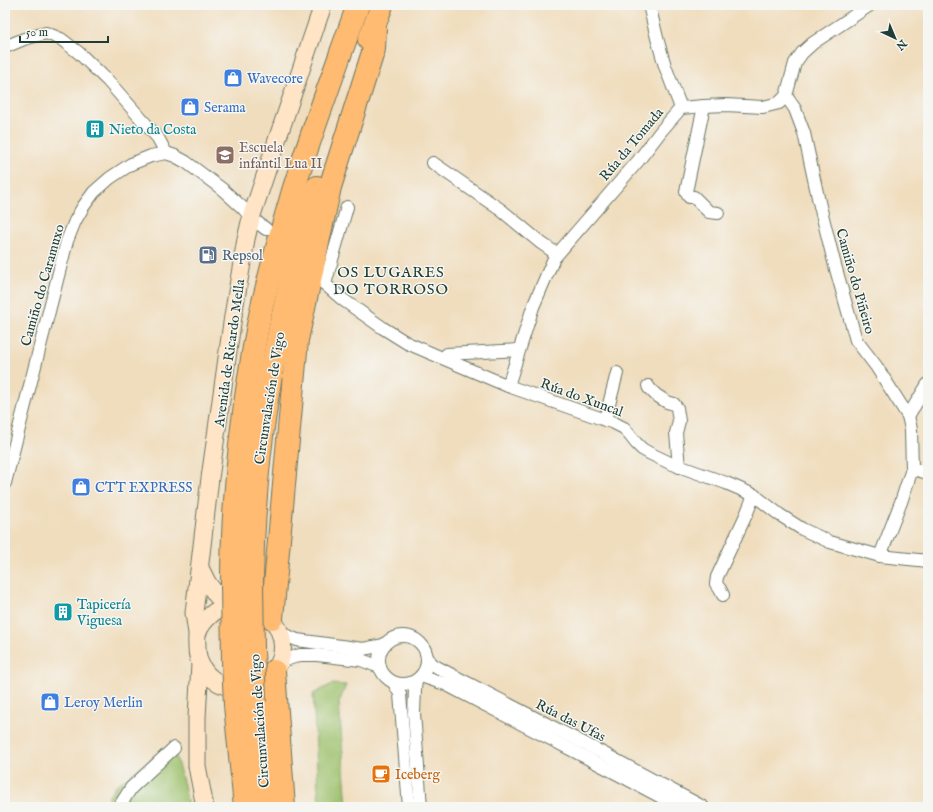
<svg xmlns="http://www.w3.org/2000/svg" width="933" height="812" font-family="'IM FELL English',serif">
  <rect width="100%" height="100%" fill="#f6f6f2"/>
  <filter id="ink" filterUnits="userSpaceOnUse"><feTurbulence type="fractalNoise" baseFrequency=".025" numOctaves="2"/><feDisplacementMap in="SourceGraphic" scale="8" xChannelSelector="R" yChannelSelector="G"/><feConvolveMatrix kernelMatrix="1 2 1 2 8 2 1 2 1" color-interpolation-filters="sRGB"/></filter>
  <filter id="wash" filterUnits="userSpaceOnUse"><feTurbulence type="fractalNoise" baseFrequency=".012" numOctaves="4" result="noise"/><feDisplacementMap in="SourceGraphic" scale="16" xChannelSelector="R" yChannelSelector="G"/><feGaussianBlur stdDeviation="0.9" result="paint"/><feColorMatrix in="noise" values="0 0 0 0 0 0 0 0 0 0 0 0 0 0 0 0 0 1.4 0 .05"/><feComposite in="paint" operator="in"/></filter>
  <g filter="url(#wash)">
    <rect width="100%" height="100%" fill="#f0ddbd"/>
    <g fill="#9bc06a" stroke="#5d7e4f">
      <path d="M 332,684 L 346,685 L 339,703 L 347,807 L 319,807 L 313,694 Z"/>
      <path d="M 172,744 L 184,785 L 188,807 L 103,807 L 115,786 Z"/>
    </g>
  </g>
  <g filter="url(#ink)">
    <g fill="none" stroke-linecap="round" stroke-linejoin="round">
      <defs>
        <g id="minor">
          <path d="M 649,5 L 657,38 L 665,66 L 681,108"/>
          <path d="M 5,47 L 24,39 L 46,33 L 61,39 L 79,53 L 108,81 L 158,138 L 166,153"/>
          <path d="M 786,96 L 795,109 L 804,133 L 819,202 L 834,262 L 856,340 L 876,366 L 908,416 L 911,429 L 912,469 L 901,502 L 880,556"/>
          <path d="M 704,106 L 701,120 L 686,192 L 689,197 L 694,197 L 709,212 L 718,213"/>
          <path d="M 433,163 L 501,210 L 541,243 L 557,254"/>
          <path d="M 319,279 L 342,299 L 383,328 L 407,343 L 508,386 L 614,423 L 624,428 L 636,443 L 642,449 L 649,453 L 670,463 L 726,483 L 754,495 L 780,515 L 802,529 L 830,542 L 880,556 L 928,561"/>
          <path d="M 325,284 L 347,207"/>
          <path d="M 447,354 L 519,350"/>
          <path d="M 508,386 L 533,307 L 554,258 L 638,161 L 661,131 L 681,108 L 704,106 L 726,105 L 763,107 L 779,103 L 786,96 L 795,63 L 802,53 L 813,43 L 870,5"/>
          <path d="M 648,386 L 649,388 L 656,395 L 667,402 L 674,404 L 677,408 L 679,421 L 676,433 L 679,467"/>
          <path d="M 908,416 L 928,384"/>
          <path d="M 605,420 L 617,373"/>
          <path d="M 912,469 L 928,473"/>
          <path d="M 5,483 L 67,241 L 75,221 L 83,207 L 94,192 L 110,178 L 131,164 L 151,156 L 166,153 L 175,156 L 186,162 L 222,189 L 243,208 L 251,218 L 266,229"/>
          <path d="M 723,595 L 720,589 L 716,584 L 717,577 L 746,515 L 754,495"/>
          <path d="M 281,633 L 297,640 L 363,649 L 384,645"/>
          <circle cx="403" cy="660" r="24"/>
          <path d="M 428,659 L 433,665 L 450,674 L 599,751 L 703,807"/>
          <path d="M 280,662 L 300,655 L 317,655 L 361,660 L 380,667"/>
          <path d="M 421,676 L 445,684 L 593,761 L 680,807"/>
          <path d="M 416,681 L 415,689 L 414,713 L 421,807"/>
          <path d="M 394,683 L 400,694 L 409,807"/>
          <path d="M 119,807 L 131,788 L 174,748"/>
        </g>
        <g id="secondary">
          <path d="M 200,568 L 207,582 L 217,596 L 227,605"/>
          <path d="M 241,603 C 246,604 251,604 255,606 C 276,616 288,639 280,661 C 276,672 266,682 255,686 C 227,695 197,677 197,647 C 197,642 196,636 198,632 C 203,620 216,608 229,605 C 233,604 237,603 241,603 Z"/>
          <path d="M 197,633 L 194,613 L 210,478 L 233,316 L 246,239 L 251,218 L 276,143 L 323,5"/>
          <path d="M 200,664 L 197,717 L 197,766 L 205,807"/>
        </g>
        <g id="motorway">
          <path d="M 369,40 L 382,5"/>
          <path d="M 232,582 C 232,522 237,463 245,404 C 250,370 255,335 263,302 C 272,265 282,228 293,191 C 313,128 336,67 358,5"/>
          <path d="M 252,583 C 253,483 266,384 289,287 C 297,253 305,220 317,187"/>
          <path d="M 272,618 L 297,340 L 330,187 L 374,49 L 375,27"/>
          <path d="M 274,671 L 284,807"/>
          <path d="M 255,702 L 266,807"/>
          <path d="M 235,705 L 245,807"/>
        </g>
      </defs>
      <use href="#minor" stroke="#687564" stroke-width="14"/>
      <use href="#secondary" stroke="#687564" stroke-width="19"/>
      <use href="#motorway" stroke="#687564" stroke-width="24"/>
      <use href="#minor" stroke="#fff" stroke-width="12"/>
      <use href="#secondary" stroke="#ffe4c6" stroke-width="17"/>
      <use href="#motorway" stroke="#ffbb71" stroke-width="22"/>
      <defs>
        <g id="motorway-bridge">
          <path d="M 232,582 L 233,661 L 235,705"/>
          <path d="M 252,583 L 253,648 L 255,702"/>
        </g>
      </defs>
      <use href="#motorway-bridge" stroke="#687564" stroke-width="24" stroke-linecap="butt"/>
      <use href="#motorway-bridge" stroke="#ffbb71" stroke-width="22"/>
    </g>
  </g>
  <defs>
    <symbol id="shop-square" viewBox="-11 -11 22 22"><rect x="-9" y="-9" width="18" height="18" rx="4" fill="#3f7fe0" stroke="#f6f6f2"/><path d="M-5-2.5h2.3a2.7 3.5 0 0 1 5.4 0H5L5.5 6h-11ZM-1.5-2.5h3a1.5 2.3 0 0 0-3 0Z" fill="#fff"/></symbol>
    <symbol id="building-square" viewBox="-11 -11 22 22"><rect x="-9" y="-9" width="18" height="18" rx="4" fill="#0f9aa8" stroke="#f6f6f2"/><path d="M-4-6H4V6H1V3H-1V6H-4ZM-2.5-4.3h1.7v1.8h-1.7ZM.8-4.3h1.7v1.8H.8ZM-2.5-1h1.7V.8h-1.7ZM.8-1h1.7V.8H.8Z" fill="#fff"/></symbol>
    <symbol id="school-square" viewBox="-11 -11 22 22"><rect x="-9" y="-9" width="18" height="18" rx="4" fill="#8d6e63" stroke="#f6f6f2"/><path d="M0-5L7-2L0 1L-7-2ZM-4 1L0 2.5L4 1V4Q0 6-4 4Z" fill="#fff"/></symbol>
    <symbol id="fuel-square" viewBox="-11 -11 22 22"><rect x="-9" y="-9" width="18" height="18" rx="4" fill="#5c6f8a" stroke="#f6f6f2"/><path d="M-5.5-6h7V0h2V4h1.3V-2.5L3-4.5l.8-.8L6-3V5H2.5V1h-1V6h-7ZM-4.2-4.7v3.2H.2V-4.7Z" fill="#fff"/></symbol>
    <symbol id="cafe-square" viewBox="-11 -11 22 22"><rect x="-9" y="-9" width="18" height="18" rx="4" fill="#e8710a" stroke="#f6f6f2"/><path d="M-5.5-4.5H6V0H3Q3 3.5 0 3.5H-2.5Q-5.5 3.5-5.5 0ZM3-3.2v2h1.7v-2ZM-6 4.5H4V6H-6Z" fill="#fff"/></symbol>
  </defs>
  <g fill-rule="evenodd">
    <use href="#shop-square" x="222" y="67" width="22" height="22"/>
    <use href="#shop-square" x="179" y="96" width="22" height="22"/>
    <use href="#building-square" x="84" y="118" width="22" height="22"/>
    <use href="#school-square" x="214" y="144" width="22" height="22"/>
    <use href="#fuel-square" x="197" y="244" width="22" height="22"/>
    <use href="#shop-square" x="70" y="476" width="22" height="22"/>
    <use href="#building-square" x="52" y="601" width="22" height="22"/>
    <use href="#shop-square" x="39" y="691" width="22" height="22"/>
    <use href="#cafe-square" x="370" y="763" width="22" height="22"/>
  </g>
  <g text-anchor="middle" stroke-width="3" stroke-linejoin="round" paint-order="stroke">
    <g font-size="14" fill="#366cbe" stroke="#f6f6f2" text-anchor="start">
      <text x="247" y="83">Wavecore</text>
      <text x="204" y="112">Serama</text>
      <text x="95" y="492">CTT EXPRESS</text>
      <text x="64" y="707">Leroy Merlin</text>
    </g>
    <g font-size="14" fill="#0d838f" stroke="#f6f6f2" text-anchor="start">
      <text x="109" y="134">Nieto da Costa</text>
      <text x="77" y="609">Tapicería<tspan x="77" dy="16">Viguesa</tspan></text>
    </g>
    <g font-size="14" fill="#1f3d34" stroke="#f6f6f2">
      <text transform="translate(631 144) rotate(-50)" y="5">Rúa da Tomada</text>
      <text transform="translate(856 281) rotate(74)" y="5">Camiño do Piñeiro</text>
      <text transform="translate(42 285) rotate(-74)" y="5">Camiño do Caramuxo</text>
      <text transform="translate(229 353) rotate(-82)" y="5">Avenida de Ricardo Mella</text>
      <text transform="translate(582 397) rotate(20)" y="5">Rúa do Xuncal</text>
      <text transform="translate(269 398) rotate(-81)" y="5">Circunvalación de Vigo</text>
      <text transform="translate(571 720) rotate(27)" y="5">Rúa das Ufas</text>
      <text transform="translate(259 721) rotate(-94)" y="5">Circunvalación de Vigo</text>
    </g>
    <g font-size="14" fill="#785e54" stroke="#f6f6f2" text-anchor="start">
      <text x="239" y="152">Escuela<tspan x="239" dy="16">infantil Lua II</tspan></text>
    </g>
    <g font-size="14" fill="#4e5e75" stroke="#f6f6f2" text-anchor="start">
      <text x="222" y="260">Repsol</text>
    </g>
    <g font-size="14" fill="#c56008" stroke="#f6f6f2" text-anchor="start">
      <text x="395" y="779">Iceberg</text>
    </g>
    <g font-size="15" letter-spacing="1" fill="#1f3d34" stroke="#f6f6f2">
      <text x="391" y="277">OS LUGARES<tspan x="391" dy="17">DO TORROSO</tspan></text>
    </g>
  </g>
  <rect width="933" height="812" fill="none" stroke="#f6f6f2" stroke-width="20"/>
  <g transform="translate(895 38) rotate(136)" stroke="#f6f6f2" stroke-width="3" paint-order="stroke">
  <path d="M0-3L7 15L0 10L-7 15Z" fill="#1f3d34"/>
  <text y="-6" font-size="11" font-weight="bold" text-anchor="middle" fill="#1f3d34">N</text>
  </g>
  <path d="M20 36v6h88v-6" fill="none" stroke="#1f3d34" stroke-width="2"/>
  <text x="26" y="36" font-size="12" fill="#1f3d34" stroke="#f6f6f2" stroke-width="3" paint-order="stroke">50 m</text>
</svg>
